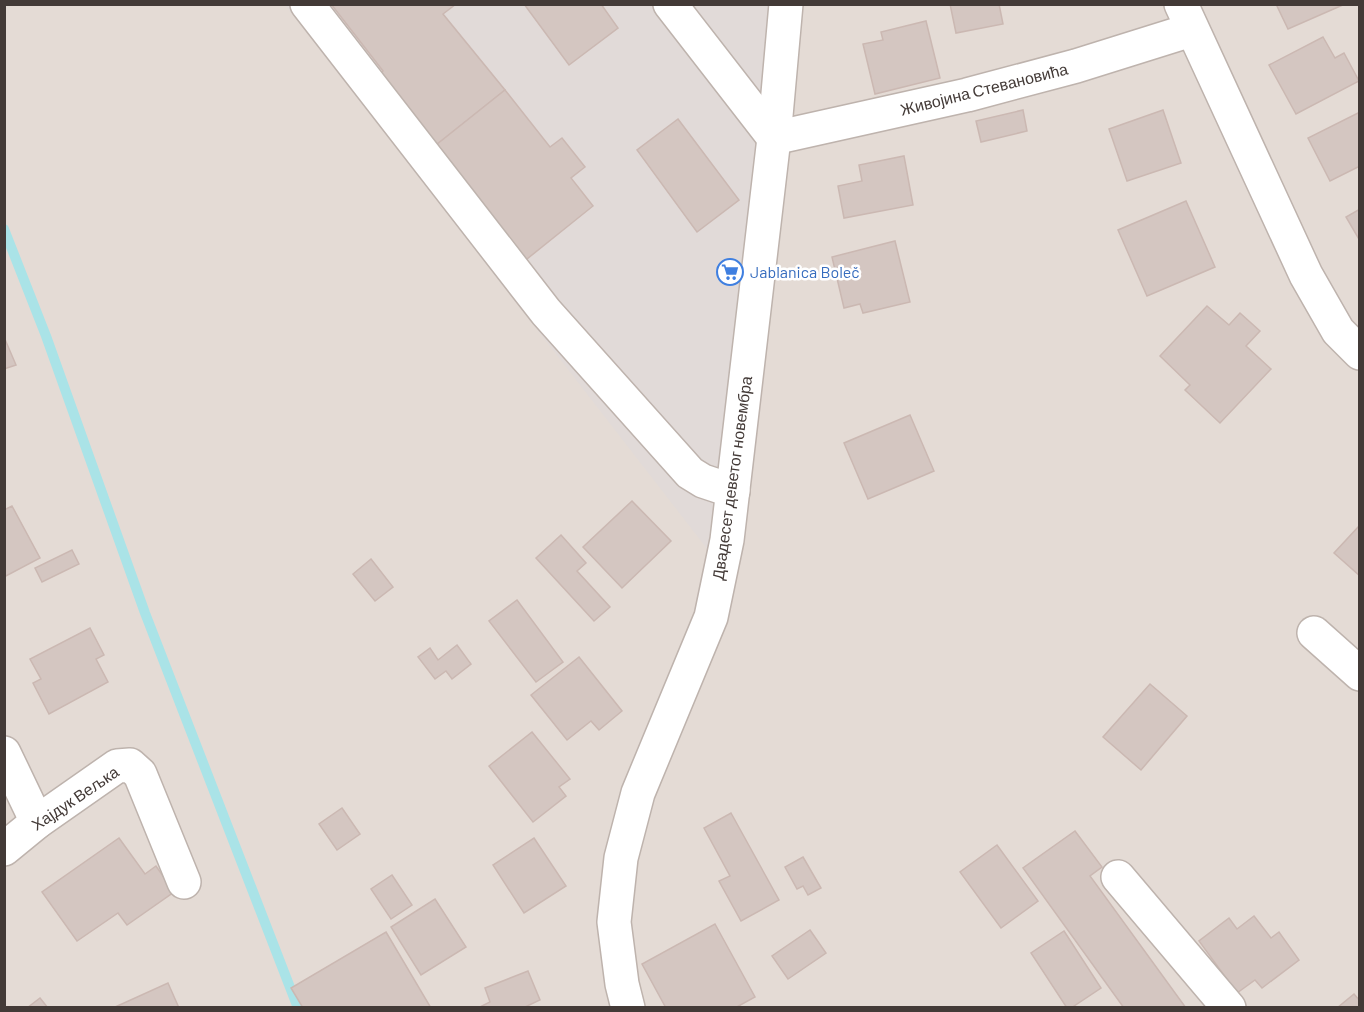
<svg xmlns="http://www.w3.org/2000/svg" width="1364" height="1012" font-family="Barlow,sans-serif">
  <rect width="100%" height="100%" fill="#f1eae7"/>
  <rect fill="#e4dbd5" x="5" y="5" width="1354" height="1002"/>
  <path fill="#e1dad8" d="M 285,5 L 772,5 L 708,550 Z"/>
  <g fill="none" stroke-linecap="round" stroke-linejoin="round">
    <path stroke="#aae3e7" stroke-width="10" d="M 4,229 L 46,336 L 145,613 L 298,1008"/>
  </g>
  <g fill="#d4c6c1" stroke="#cbb8b2" stroke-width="1.5">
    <path d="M 331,4 L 456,4 L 443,14 L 505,90 L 431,149 L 376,77 L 383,71 Z"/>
    <path d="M 524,4 L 601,4 L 618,28 L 569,65 Z"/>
    <path d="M 950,4 L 999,4 L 1003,24 L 956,33 Z"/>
    <path d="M 1276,4 L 1345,4 L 1288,29 Z"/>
    <path d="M 926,21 L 940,78 L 875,94 L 863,44 L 883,40 L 881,32 Z"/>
    <path d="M 1323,37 L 1335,58 L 1344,53 L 1359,81 L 1296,114 L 1269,65 Z"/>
    <path d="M 505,90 L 550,147 L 562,138 L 585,167 L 571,178 L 593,206 L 522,263 L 431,149 Z"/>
    <path d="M 1023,110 L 1027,131 L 981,142 L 976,121 Z"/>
    <path d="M 1163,110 L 1181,163 L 1127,181 L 1109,129 Z"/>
    <path d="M 1360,112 L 1360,166 L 1330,181 L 1308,138 Z"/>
    <path d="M 678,119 L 739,200 L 697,232 L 637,150 Z"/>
    <path d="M 904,156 L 913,205 L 844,218 L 838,186 L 862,181 L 859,165 Z"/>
    <path d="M 1186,201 L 1215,267 L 1147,296 L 1118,230 Z"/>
    <path d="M 1360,209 L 1360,241 L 1346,217 Z"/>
    <path d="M 895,241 L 910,302 L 863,313 L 860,304 L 844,308 L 832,257 Z"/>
    <path d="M 1207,306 L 1229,325 L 1240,313 L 1260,331 L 1246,346 L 1271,369 L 1220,423 L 1185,390 L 1190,385 L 1160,356 Z"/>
    <path d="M 4,337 L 16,365 L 4,369 Z"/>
    <path d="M 910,415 L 934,471 L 868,499 L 844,443 Z"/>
    <path d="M 632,501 L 671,541 L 622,588 L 583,547 Z"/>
    <path d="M 12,506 L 40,558 L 4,577 L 4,510 Z"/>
    <path d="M 1360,525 L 1360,576 L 1334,553 Z"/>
    <path d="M 561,535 L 586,563 L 577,571 L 610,607 L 594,621 L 536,558 Z"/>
    <path d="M 72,550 L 79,564 L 42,582 L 35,568 Z"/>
    <path d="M 371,559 L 393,587 L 375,601 L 353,574 Z"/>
    <path d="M 517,600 L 563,662 L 536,682 L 489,621 Z"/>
    <path d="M 90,628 L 104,655 L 96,659 L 108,682 L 49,714 L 33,683 L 41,679 L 30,659 Z"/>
    <path d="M 457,645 L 471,664 L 452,679 L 446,671 L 435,679 L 418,657 L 430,648 L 438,660 Z"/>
    <path d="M 579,657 L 622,711 L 599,730 L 591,721 L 567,740 L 531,695 Z"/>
    <path d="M 1150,684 L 1187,716 L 1141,770 L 1103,737 Z"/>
    <path d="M 532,732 L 570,779 L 559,787 L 566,796 L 533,822 L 489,766 Z"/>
    <path d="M 342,808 L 360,834 L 337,850 L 319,824 Z"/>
    <path d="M 731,813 L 779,900 L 741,921 L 719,881 L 730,876 L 704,828 Z"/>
    <path d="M 1075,831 L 1102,867 L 1090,876 L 1186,1008 L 1124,1008 L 1023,868 Z"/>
    <path d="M 119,838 L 145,874 L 156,866 L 174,892 L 127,925 L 118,913 L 77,941 L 42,892 Z"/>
    <path d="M 534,838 L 566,886 L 524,913 L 493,865 Z"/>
    <path d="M 997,845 L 1038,901 L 1001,928 L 960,872 Z"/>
    <path d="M 803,857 L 821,888 L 808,895 L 803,886 L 797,889 L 785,867 Z"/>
    <path d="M 392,875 L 412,905 L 391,919 L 371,889 Z"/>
    <path d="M 435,899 L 466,947 L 421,975 L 391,927 Z"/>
    <path d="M 1254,916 L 1271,938 L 1279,932 L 1299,960 L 1262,988 L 1255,980 L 1237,993 L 1199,941 L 1229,918 L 1237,929 Z"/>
    <path d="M 715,924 L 755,997 L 735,1008 L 666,1008 L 642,964 Z"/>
    <path d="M 810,930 L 826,953 L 788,979 L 772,956 Z"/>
    <path d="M 1064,931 L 1101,988 L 1071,1008 L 1067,1008 L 1031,953 Z"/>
    <path d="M 386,932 L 431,1008 L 303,1008 L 291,988 Z"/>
    <path d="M 528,971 L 540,1000 L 523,1008 L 478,1008 L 490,1002 L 485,988 Z"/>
    <path d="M 168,983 L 179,1008 L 113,1008 Z"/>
    <path d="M 1354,994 L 1360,1001 L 1360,1008 L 1337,1008 Z"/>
    <path d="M 40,998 L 48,1008 L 27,1008 Z"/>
  </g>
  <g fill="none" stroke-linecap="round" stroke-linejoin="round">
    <defs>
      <g id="minor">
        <path d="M 307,4 L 546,312 L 690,473 L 703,481 L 733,491"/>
        <path d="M 670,4 L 774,138 L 967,95 L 1076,66 L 1191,30"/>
        <path d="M 1181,4 L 1306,275 L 1338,331 L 1360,353"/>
        <path d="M 1314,633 L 1360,674"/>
        <path d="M 4,753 L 37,822"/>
        <path d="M 4,849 L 37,822 L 117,766 L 130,765 L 140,774 L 184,882"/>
        <path d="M 1118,877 L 1229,1008"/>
        <path d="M 628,1008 L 622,984 L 614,922 L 621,858 L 638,793 L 711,617 L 727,540 L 774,138 L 786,4"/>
      </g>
    </defs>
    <use href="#minor" stroke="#beb3ad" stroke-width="36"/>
    <use href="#minor" stroke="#fff" stroke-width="33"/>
  </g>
  <defs>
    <symbol id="supermarket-ring" viewBox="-11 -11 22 22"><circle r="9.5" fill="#fff" stroke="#3f7fe0" stroke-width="1.5"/><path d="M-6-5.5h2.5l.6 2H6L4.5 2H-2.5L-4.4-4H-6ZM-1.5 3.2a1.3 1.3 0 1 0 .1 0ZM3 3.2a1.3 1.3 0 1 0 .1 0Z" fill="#3f7fe0"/></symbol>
  </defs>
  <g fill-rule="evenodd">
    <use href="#supermarket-ring" x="715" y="257" width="30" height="30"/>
  </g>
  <g text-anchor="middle" stroke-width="5" stroke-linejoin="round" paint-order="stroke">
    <g font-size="16" fill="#433a37" stroke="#fff">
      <text transform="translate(984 89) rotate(-14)" y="6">Живојина Стевановића</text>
      <text transform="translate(732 478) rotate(-82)" y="6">Двадесет деветог новембра</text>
      <text transform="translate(75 798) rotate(-34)" y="6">Хајдук Вељка</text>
    </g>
    <g font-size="16" fill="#366cbe" stroke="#fff" text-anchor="start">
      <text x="750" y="278">Jablanica Boleč</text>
    </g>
  </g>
  <rect width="1364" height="1012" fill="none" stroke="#433a37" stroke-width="12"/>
</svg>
